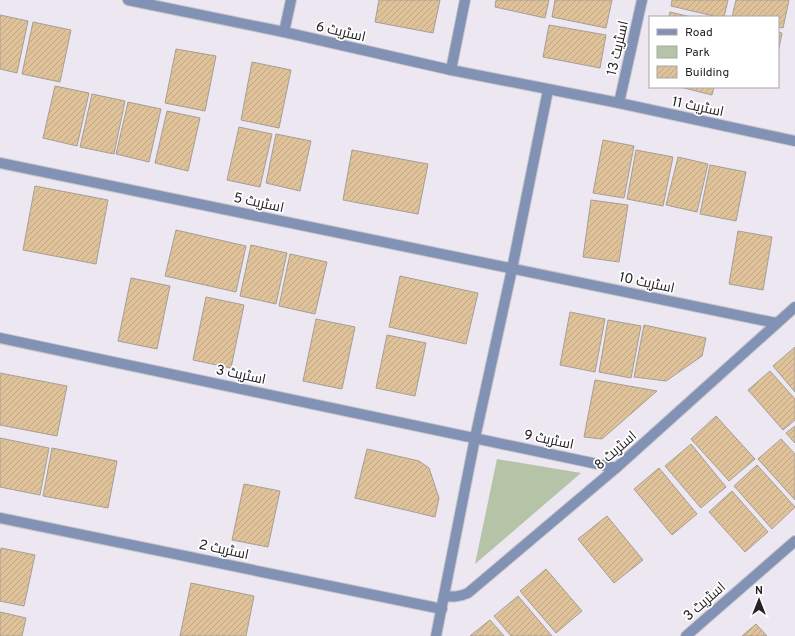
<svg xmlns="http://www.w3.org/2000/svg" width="795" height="636" font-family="Overpass,Cairo,sans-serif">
  <defs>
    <pattern id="building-hatch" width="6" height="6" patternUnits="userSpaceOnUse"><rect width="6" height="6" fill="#dfc19a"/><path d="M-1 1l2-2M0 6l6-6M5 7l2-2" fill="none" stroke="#bfa685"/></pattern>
  </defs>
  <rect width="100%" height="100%" fill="#ece7f0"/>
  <path fill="#b5c4a7" d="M 497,459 L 581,473 L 475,564 Z"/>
  <g fill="url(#building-hatch)" stroke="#a59f96">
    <path d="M 379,0 L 440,0 L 433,33 L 375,22 Z"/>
    <path d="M 496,0 L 549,0 L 545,18 L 495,7 Z"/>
    <path d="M 555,0 L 612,0 L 606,28 L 552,17 Z"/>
    <path d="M 672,0 L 728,0 L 724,17 L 718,17 L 671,6 Z"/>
    <path d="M 736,0 L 789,0 L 783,28 L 778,27 L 778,17 L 732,17 Z"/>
    <path d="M 670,12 L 691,17 L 669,17 Z"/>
    <path d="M 0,15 L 28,21 L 17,73 L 0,69 Z"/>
    <path d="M 33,22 L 71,30 L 60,82 L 22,74 Z"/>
    <path d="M 549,25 L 606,35 L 600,68 L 543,57 Z"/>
    <path d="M 778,32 L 782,33 L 778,53 Z"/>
    <path d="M 176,49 L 216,56 L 205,111 L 165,103 Z"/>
    <path d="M 252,62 L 291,70 L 279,128 L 241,120 Z"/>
    <path d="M 55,86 L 89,93 L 77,146 L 43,138 Z"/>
    <path d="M 680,87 L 714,87 L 712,95 Z"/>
    <path d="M 92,94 L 125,101 L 114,154 L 80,147 Z"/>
    <path d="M 128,102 L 161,109 L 149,162 L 116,154 Z"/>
    <path d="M 167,111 L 200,118 L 188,171 L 155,163 Z"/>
    <path d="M 239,127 L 272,134 L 260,187 L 227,180 Z"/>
    <path d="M 276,134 L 311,141 L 300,191 L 266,183 Z"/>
    <path d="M 603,140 L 634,146 L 624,198 L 593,193 Z"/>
    <path d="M 352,150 L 428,164 L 418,214 L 343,200 Z"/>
    <path d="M 636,150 L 673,157 L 663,206 L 627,199 Z"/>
    <path d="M 678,157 L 708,164 L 697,212 L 666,205 Z"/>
    <path d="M 710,165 L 746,172 L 736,221 L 700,214 Z"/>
    <path d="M 35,186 L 108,200 L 96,264 L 23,250 Z"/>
    <path d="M 591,200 L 628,205 L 619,262 L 583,257 Z"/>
    <path d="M 176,230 L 246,246 L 236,292 L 165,276 Z"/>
    <path d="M 738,231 L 772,237 L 763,290 L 729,284 Z"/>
    <path d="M 251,245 L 287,253 L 276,304 L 240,296 Z"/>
    <path d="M 290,254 L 327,262 L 315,314 L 279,306 Z"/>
    <path d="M 400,276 L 478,293 L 466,344 L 389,327 Z"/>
    <path d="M 131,278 L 170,286 L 157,349 L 118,341 Z"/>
    <path d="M 206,297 L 244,305 L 231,368 L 193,360 Z"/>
    <path d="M 570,312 L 605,319 L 595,372 L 560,365 Z"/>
    <path d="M 316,319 L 355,327 L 342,389 L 303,381 Z"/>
    <path d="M 608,320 L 641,326 L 631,378 L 599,372 Z"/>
    <path d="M 644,325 L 706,338 L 702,356 L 666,381 L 634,377 Z"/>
    <path d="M 387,335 L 426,343 L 415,396 L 376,388 Z"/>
    <path d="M 795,347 L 795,392 L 773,366 Z"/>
    <path d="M 770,371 L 795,399 L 795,420 L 783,430 L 748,390 Z"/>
    <path d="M 0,373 L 67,386 L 57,436 L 0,425 Z"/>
    <path d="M 595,380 L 657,391 L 602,439 L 584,437 Z"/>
    <path d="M 716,416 L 755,459 L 729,481 L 691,439 Z"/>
    <path d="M 795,426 L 795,443 L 786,433 Z"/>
    <path d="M 0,438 L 49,448 L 40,495 L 0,487 Z"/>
    <path d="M 781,439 L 795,454 L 795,500 L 758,459 Z"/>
    <path d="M 691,444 L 726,487 L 701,508 L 665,466 Z"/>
    <path d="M 52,448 L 117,461 L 108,508 L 43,496 Z"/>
    <path d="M 367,449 L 419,461 L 429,468 L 439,498 L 435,517 L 355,498 Z"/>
    <path d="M 757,465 L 795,507 L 772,529 L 734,486 Z"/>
    <path d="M 659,468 L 697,514 L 672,535 L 634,489 Z"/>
    <path d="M 244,484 L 280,491 L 268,547 L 232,540 Z"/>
    <path d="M 732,491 L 768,532 L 745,552 L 709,512 Z"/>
    <path d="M 607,516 L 643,560 L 614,583 L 578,539 Z"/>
    <path d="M 1,548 L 35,555 L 24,606 L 0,601 L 0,555 Z"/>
    <path d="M 546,569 L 582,611 L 556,633 L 520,591 Z"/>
    <path d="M 191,583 L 254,596 L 246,636 L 180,636 Z"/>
    <path d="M 518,596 L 552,636 L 511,636 L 494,616 Z"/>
    <path d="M 0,612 L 26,618 L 22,636 L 0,636 Z"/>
    <path d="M 490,620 L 504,636 L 470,636 L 471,635 Z"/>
    <path d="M 756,624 L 767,636 L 742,636 Z"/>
  </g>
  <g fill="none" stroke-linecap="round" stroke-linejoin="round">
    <defs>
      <g id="minor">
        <path d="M 284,32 L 291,0"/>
        <path d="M 451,70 L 465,0"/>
        <path d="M 619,103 L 642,0"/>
        <path d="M 0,163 L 776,323"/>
        <path d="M 0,338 L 616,468"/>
        <path d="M 0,518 L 442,609"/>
        <path d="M 444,596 C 453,597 459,597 468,593 L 616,468 L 795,307"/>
        <path d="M 436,636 L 475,438 L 512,269 L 548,90"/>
        <path d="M 686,636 L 795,541"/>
      </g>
      <path id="tertiary" d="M 128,0 L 284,32 L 451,70 L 619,103 L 795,141"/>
    </defs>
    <use href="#minor" stroke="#c8c4cc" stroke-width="12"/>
    <use href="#tertiary" stroke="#c8c4cc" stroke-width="12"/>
    <use href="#minor" stroke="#8192b5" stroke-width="10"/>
    <use href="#tertiary" stroke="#8192b5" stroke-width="10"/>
  </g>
  <g text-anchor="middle" stroke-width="3.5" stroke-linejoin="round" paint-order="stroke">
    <g font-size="14" fill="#252226" stroke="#fff">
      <text transform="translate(341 31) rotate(13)" y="5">اسٹریٹ 6</text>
      <text transform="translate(617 48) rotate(-77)" y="5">اسٹریٹ 13</text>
      <text transform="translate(698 106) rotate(12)" y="5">اسٹریٹ 11</text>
      <text transform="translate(259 202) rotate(12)" y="5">اسٹریٹ 5</text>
      <text transform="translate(647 282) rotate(12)" y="5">اسٹریٹ 10</text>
      <text transform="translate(241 374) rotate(12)" y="5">اسٹریٹ 3</text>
      <text transform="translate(549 439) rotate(12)" y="5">اسٹریٹ 9</text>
      <text transform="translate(615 450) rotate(-41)" y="5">اسٹریٹ 8</text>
      <text transform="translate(224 549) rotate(12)" y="5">اسٹریٹ 2</text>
      <text transform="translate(704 601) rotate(-41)" y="5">اسٹریٹ 3</text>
    </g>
  </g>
  <rect x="649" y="16" width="130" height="72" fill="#ffffff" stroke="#a8a7a8"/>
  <rect x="657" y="29" width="20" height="6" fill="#8192b5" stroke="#a8a7a8"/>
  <text x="685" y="36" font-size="12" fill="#252226">Road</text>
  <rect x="657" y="46" width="20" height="12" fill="#b5c4a7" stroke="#a8a7a8"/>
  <text x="685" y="56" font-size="12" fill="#252226">Park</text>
  <rect x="657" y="66" width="20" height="12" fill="url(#building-hatch)" stroke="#a8a7a8"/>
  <text x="685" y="76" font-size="12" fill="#252226">Building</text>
  <g transform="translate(759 600)" stroke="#ffffff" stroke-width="3" paint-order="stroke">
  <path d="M0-3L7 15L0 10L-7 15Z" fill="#252226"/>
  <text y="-6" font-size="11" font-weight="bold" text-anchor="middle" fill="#252226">N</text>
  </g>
</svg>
